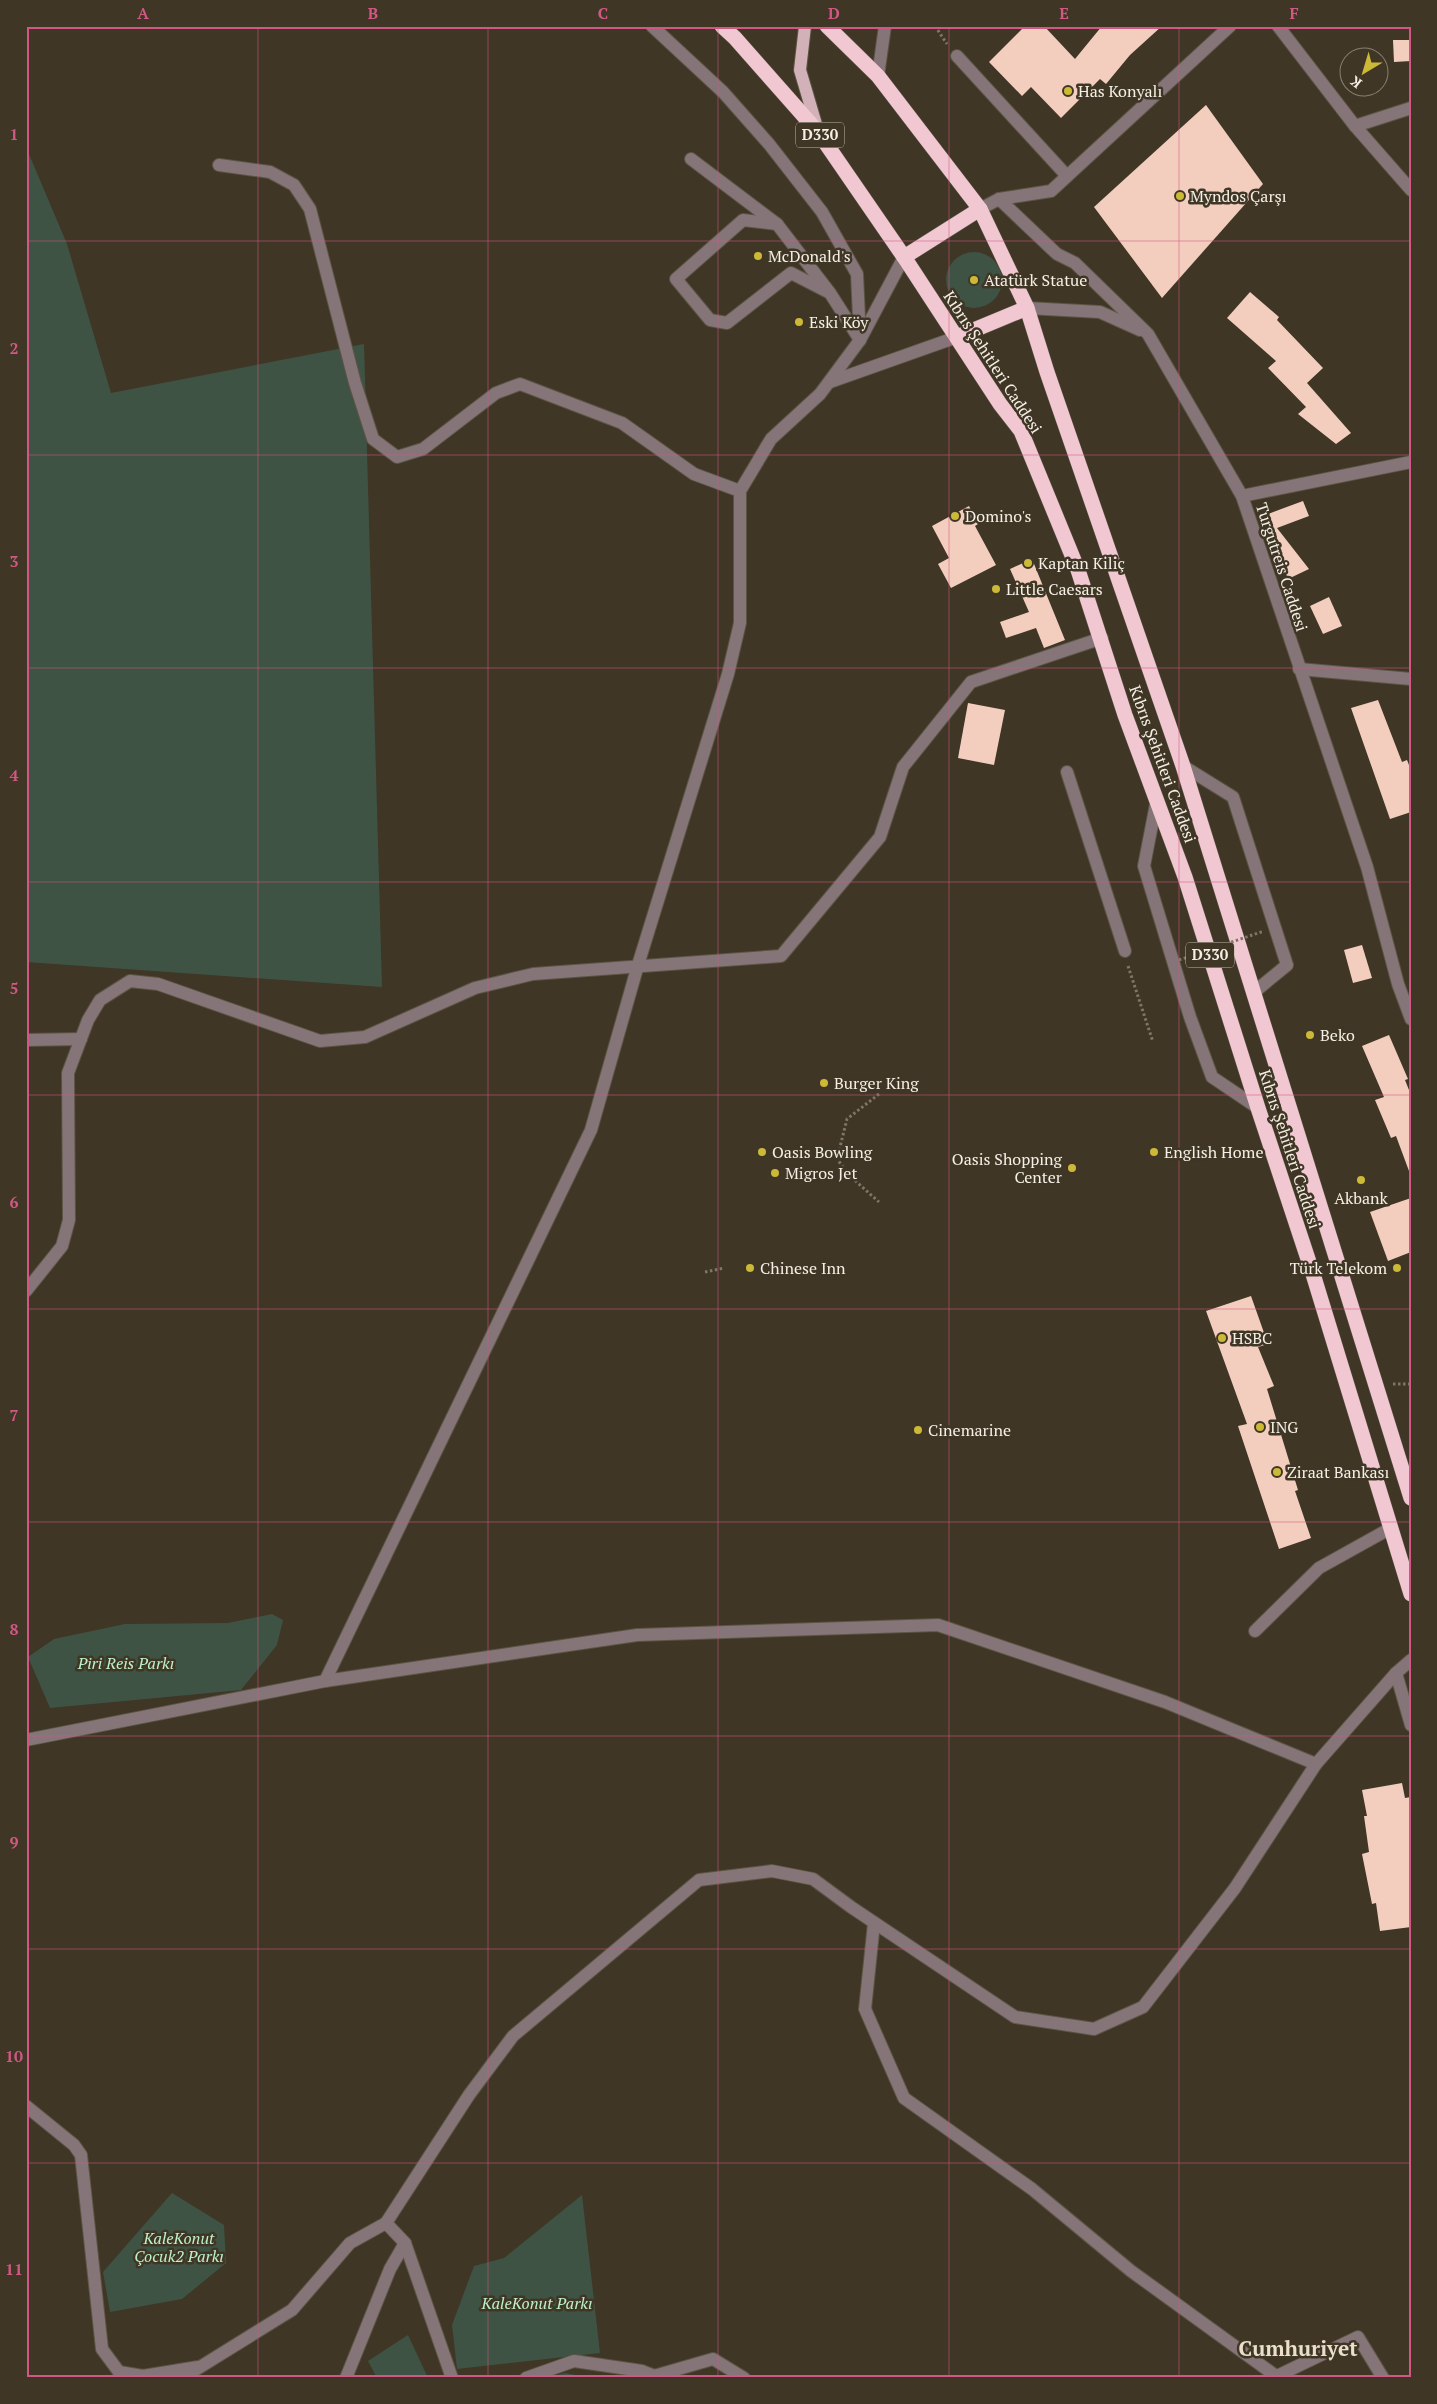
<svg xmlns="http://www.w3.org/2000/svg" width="1437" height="2404" font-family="'PT Serif',serif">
  <rect width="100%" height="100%" fill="#3f3625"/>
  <g fill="#3f5344">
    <path d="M 26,147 L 67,244 L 111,393 L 364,344 L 382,987 L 26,962 Z"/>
    <circle cx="974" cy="280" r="28"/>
    <path d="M 272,1614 L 283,1620 L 277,1645 L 241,1690 L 50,1708 L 28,1657 L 54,1639 L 125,1624 L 228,1623 Z"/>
    <path d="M 172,2193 L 224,2225 L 226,2263 L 182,2299 L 110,2312 L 103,2272 Z"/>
    <path d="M 582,2195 L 600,2353 L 457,2369 L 452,2325 L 474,2266 L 504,2258 Z"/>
    <path d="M 408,2335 L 428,2378 L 377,2378 L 368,2361 Z"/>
    <path d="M 565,2373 L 593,2378 L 545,2378 Z"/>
  </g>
  <g fill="#f3cebf">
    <path d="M 1025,26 L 1044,26 L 1075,59 L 1102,26 L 1162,26 L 1130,55 L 1106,84 L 1100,79 L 1061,118 L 1031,87 L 1022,96 L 989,62 Z"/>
    <path d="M 1393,40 L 1411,40 L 1411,61 L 1394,62 Z"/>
    <path d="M 1206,105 L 1263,184 L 1162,298 L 1094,207 Z"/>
    <path d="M 1250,292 L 1279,317 L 1277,320 L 1323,368 L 1307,383 L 1351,433 L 1336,444 L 1298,414 L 1306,407 L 1268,368 L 1276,361 L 1227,318 Z"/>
    <path d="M 1303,501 L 1309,516 L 1277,528 L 1309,569 L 1288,579 L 1265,515 Z"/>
    <path d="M 969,506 L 978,524 L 975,526 L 996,565 L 951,588 L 938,564 L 949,558 L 932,526 Z"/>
    <path d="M 1032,559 L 1065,640 L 1044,648 L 1036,628 L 1006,638 L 1000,622 L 1029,612 L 1010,569 Z"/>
    <path d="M 1329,597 L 1342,626 L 1323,634 L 1310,606 Z"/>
    <path d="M 1378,700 L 1402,762 L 1407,760 L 1411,770 L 1411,812 L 1390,819 L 1351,708 Z"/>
    <path d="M 968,703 L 1005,710 L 994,765 L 958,758 Z"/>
    <path d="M 1362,945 L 1372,978 L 1353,983 L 1344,950 Z"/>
    <path d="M 1389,1035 L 1408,1079 L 1405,1080 L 1411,1095 L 1411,1171 L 1409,1171 L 1396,1136 L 1391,1138 L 1375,1100 L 1384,1097 L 1362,1046 Z"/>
    <path d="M 1411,1198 L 1411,1252 L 1388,1261 L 1370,1212 Z"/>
    <path d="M 1251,1296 L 1268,1344 L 1258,1347 L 1274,1386 L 1267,1389 L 1298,1490 L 1295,1491 L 1311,1538 L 1279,1549 L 1238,1426 L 1247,1424 L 1206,1311 Z"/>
    <path d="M 1402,1783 L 1405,1798 L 1411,1797 L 1411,1927 L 1380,1931 L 1376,1903 L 1372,1904 L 1362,1854 L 1369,1852 L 1364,1816 L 1367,1816 L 1362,1790 Z"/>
  </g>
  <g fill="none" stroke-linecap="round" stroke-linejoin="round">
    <defs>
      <g id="minor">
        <path d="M 652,26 L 723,92 L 769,144 L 822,212 L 857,274 L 860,340"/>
        <path d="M 1278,26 L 1355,126 L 1411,190"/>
        <path d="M 957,56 L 1067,176"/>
        <path d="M 878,76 L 885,26"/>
        <path d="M 1355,126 L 1411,108"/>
        <path d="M 691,159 L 777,224"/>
        <path d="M 219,165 L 270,172 L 294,185 L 310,209 L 355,383 L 373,439 L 397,457 L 423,449 L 496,393 L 520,384 L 622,423 L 694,474 L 740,491"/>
        <path d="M 999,199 L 1057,254 L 1075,263 L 1148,334 L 1242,496 L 1367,867 L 1398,984 L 1411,1019"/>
        <path d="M 980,209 L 999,199 L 1051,191 L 1230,26"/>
        <path d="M 830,293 L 791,273 L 727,323 L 710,320 L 676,279 L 743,220 L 777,224 L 830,293 L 860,340"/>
        <path d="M 1027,308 L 1100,312 L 1140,330"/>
        <path d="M 830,382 L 957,337"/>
        <path d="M 1242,496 L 1411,462"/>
        <path d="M 1299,669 L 1411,679"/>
        <path d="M 1183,766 L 1233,797 L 1287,965 L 1253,993"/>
        <path d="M 1067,772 L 1125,951"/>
        <path d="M 1157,799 L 1144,866 L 1190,1017 L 1212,1077 L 1258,1108"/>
        <path d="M 26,1040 L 81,1039"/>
        <path d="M 26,1291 L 62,1246 L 69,1220 L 68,1073 L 88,1020 L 100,1000 L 130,981 L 158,984 L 320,1041 L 365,1037 L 475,988 L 533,974 L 781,956 L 880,837 L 903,767 L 971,682 L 1102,638"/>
        <path d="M 1255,1631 L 1319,1568 L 1391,1528"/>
        <path d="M 1396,1673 L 1411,1725"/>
        <path d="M 325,1681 L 591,1130 L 638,965 L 728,674 L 740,623 L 740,491 L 771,439 L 820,394 L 860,340 L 904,257"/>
        <path d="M 26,1740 L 325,1681 L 637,1635 L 938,1625 L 1165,1702 L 1316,1764"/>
        <path d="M 874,1923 L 865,2009 L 904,2098 L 1032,2189 L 1131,2271 L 1276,2376"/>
        <path d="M 26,2106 L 74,2145 L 81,2155 L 102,2349 L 119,2372 L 143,2376 L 198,2367"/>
        <path d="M 405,2243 L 452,2378"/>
        <path d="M 192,2372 L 292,2310 L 350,2243 L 386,2223"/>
        <path d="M 654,2376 L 713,2359 L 744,2378"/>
        <path d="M 346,2378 L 390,2269 L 405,2243 L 386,2223 L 469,2095 L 513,2036 L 699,1880 L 772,1871 L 813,1879 L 851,1907 L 1015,2017 L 1094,2029 L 1143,2007 L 1235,1888 L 1316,1764 L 1396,1673 L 1411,1660"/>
        <path d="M 526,2378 L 574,2361 L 642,2371 L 660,2378"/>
        <path d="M 1273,2378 L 1358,2337 L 1383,2378"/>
      </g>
      <path id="major" d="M 805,26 L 800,70 L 818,131"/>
      <g id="highway">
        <path d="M 722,26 L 735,38 L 818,132 L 904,257 L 1000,404 L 1021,431 L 1078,570 L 1125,715 L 1185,877 L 1258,1108 L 1313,1274 L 1411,1594"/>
        <path d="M 827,26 L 878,76 L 980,209 L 1027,308 L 1047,372 L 1183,766 L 1411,1498"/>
        <path d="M 904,257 L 980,209"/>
        <path d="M 957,337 L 1027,308"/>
      </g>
    </defs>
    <use href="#minor" stroke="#5c5444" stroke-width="14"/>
    <use href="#major" stroke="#5c5444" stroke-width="14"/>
    <use href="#highway" stroke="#5c5444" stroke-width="16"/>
    <g stroke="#7e7667" stroke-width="3" stroke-dasharray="2.5 2.5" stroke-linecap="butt">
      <path d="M 935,26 L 947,44"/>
      <path d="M 1128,966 L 1153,1042"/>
      <path d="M 879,1094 L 847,1119 L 837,1159 L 851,1177 L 879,1202"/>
      <path d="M 705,1272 L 724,1268"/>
      <path d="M 1393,1384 L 1411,1384"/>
    </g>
    <use href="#minor" stroke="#857578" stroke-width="12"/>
    <use href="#major" stroke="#d2b1b9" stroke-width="12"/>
    <use href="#highway" stroke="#f1c8d2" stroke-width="15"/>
    <path stroke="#7e7667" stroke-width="3" stroke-dasharray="2.5 2.5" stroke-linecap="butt" d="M 1179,960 L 1264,931"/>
  </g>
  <path fill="none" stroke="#d15884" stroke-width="1" stroke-opacity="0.55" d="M 258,26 L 258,2378M 488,26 L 488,2378M 718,26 L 718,2378M 949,26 L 949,2378M 1179,26 L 1179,2378M 26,241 L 1411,241M 26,455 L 1411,455M 26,668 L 1411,668M 26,882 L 1411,882M 26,1095 L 1411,1095M 26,1309 L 1411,1309M 26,1522 L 1411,1522M 26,1736 L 1411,1736M 26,1949 L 1411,1949M 26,2163 L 1411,2163"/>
  <g fill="#cdb938" stroke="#3f3625" stroke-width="2">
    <circle cx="1068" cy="91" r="5"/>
    <circle cx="1180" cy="196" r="5"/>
    <circle cx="758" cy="256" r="5"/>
    <circle cx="974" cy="280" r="5"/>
    <circle cx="799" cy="322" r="5"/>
    <circle cx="955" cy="516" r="5"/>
    <circle cx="1028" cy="563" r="5"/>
    <circle cx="996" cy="589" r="5"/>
    <circle cx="1310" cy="1035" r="5"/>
    <circle cx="824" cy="1083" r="5"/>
    <circle cx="762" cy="1152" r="5"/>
    <circle cx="1154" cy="1152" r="5"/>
    <circle cx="1072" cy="1168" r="5"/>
    <circle cx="775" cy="1173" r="5"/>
    <circle cx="1361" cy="1180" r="5"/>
    <circle cx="750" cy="1268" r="5"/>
    <circle cx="1397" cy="1268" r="5"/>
    <circle cx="1222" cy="1338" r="5"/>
    <circle cx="1260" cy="1427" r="5"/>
    <circle cx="918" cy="1430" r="5"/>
    <circle cx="1277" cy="1472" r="5"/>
  </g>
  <g text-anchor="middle" stroke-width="5" stroke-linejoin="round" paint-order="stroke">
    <g fill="#3f3625" stroke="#beb8ab" stroke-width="1">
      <rect x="796" y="122.5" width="48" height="25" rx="4"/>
      <rect x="1186" y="942.5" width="48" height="25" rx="4"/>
    </g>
    <g font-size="15" font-weight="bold" fill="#f5efe5">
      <text x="820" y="140">D330</text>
      <text x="1210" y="960">D330</text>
    </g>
    <g font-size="16" fill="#f5efe5" stroke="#3f3625" text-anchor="start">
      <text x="1078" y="97">Has Konyalı</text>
      <text x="1190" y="202">Myndos Çarşı</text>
      <text x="768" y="262">McDonald's</text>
      <text x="984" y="286">Atatürk Statue</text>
      <text x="809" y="328">Eski Köy</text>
      <text x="965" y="522">Domino's</text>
      <text x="1038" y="569">Kaptan Kiliç</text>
      <text x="1006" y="595">Little Caesars</text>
      <text x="1320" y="1041">Beko</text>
      <text x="834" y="1089">Burger King</text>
      <text x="772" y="1158">Oasis Bowling</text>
      <text x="1164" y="1158">English Home</text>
      <text x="1062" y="1165" text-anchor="end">Oasis Shopping<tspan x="1062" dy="18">Center</tspan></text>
      <text x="785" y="1179">Migros Jet</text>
      <text x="1361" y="1204" text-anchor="middle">Akbank</text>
      <text x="760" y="1274">Chinese Inn</text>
      <text x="1387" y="1274" text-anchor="end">Türk Telekom</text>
      <text x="1232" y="1344">HSBC</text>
      <text x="1270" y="1433">ING</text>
      <text x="928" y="1436">Cinemarine</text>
      <text x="1287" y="1478">Ziraat Bankası</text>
    </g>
    <g font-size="16" fill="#f5efe5" stroke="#3f3625">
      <text transform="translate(993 362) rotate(57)" y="6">Kıbrıs Şehitleri Caddesi</text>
      <text transform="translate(1282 567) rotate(72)" y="6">Turgutreis Caddesi</text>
      <text transform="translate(1163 764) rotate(70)" y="6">Kıbrıs Şehitleri Caddesi</text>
      <text transform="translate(1290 1149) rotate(72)" y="6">Kıbrıs Şehitleri Caddesi</text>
    </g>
    <g font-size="16" font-style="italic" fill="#bcf1c9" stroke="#3f3625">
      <text x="126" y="1669">Piri Reis Parkı</text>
      <text x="179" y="2244">KaleKonut<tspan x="179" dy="18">Çocuk2 Parkı</tspan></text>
      <text x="537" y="2309">KaleKonut Parkı</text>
    </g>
    <g font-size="21" font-weight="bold" fill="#eadfca" stroke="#3f3625">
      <text x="1298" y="2356">Cumhuriyet</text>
    </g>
  </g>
  <rect width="1437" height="2404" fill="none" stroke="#3f3625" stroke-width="55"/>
  <g transform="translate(1364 72) rotate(218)"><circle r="24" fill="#3f3625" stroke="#888072"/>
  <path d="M0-4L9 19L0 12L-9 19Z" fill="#cdb938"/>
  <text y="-8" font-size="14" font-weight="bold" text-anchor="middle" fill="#f5efe5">K</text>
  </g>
  <rect x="28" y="28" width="1382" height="2348" fill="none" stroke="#d15884" stroke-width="2"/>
  <g font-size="16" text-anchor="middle" font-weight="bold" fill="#d15884">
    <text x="143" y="19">A</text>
    <text x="373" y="19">B</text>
    <text x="603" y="19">C</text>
    <text x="834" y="19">D</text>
    <text x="1064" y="19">E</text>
    <text x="1294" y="19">F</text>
    <text x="14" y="140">1</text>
    <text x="14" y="354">2</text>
    <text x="14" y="567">3</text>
    <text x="14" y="781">4</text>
    <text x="14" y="994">5</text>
    <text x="14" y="1208">6</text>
    <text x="14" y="1421">7</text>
    <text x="14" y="1635">8</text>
    <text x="14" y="1848">9</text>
    <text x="14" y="2062">10</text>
    <text x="14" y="2275">11</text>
  </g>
</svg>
